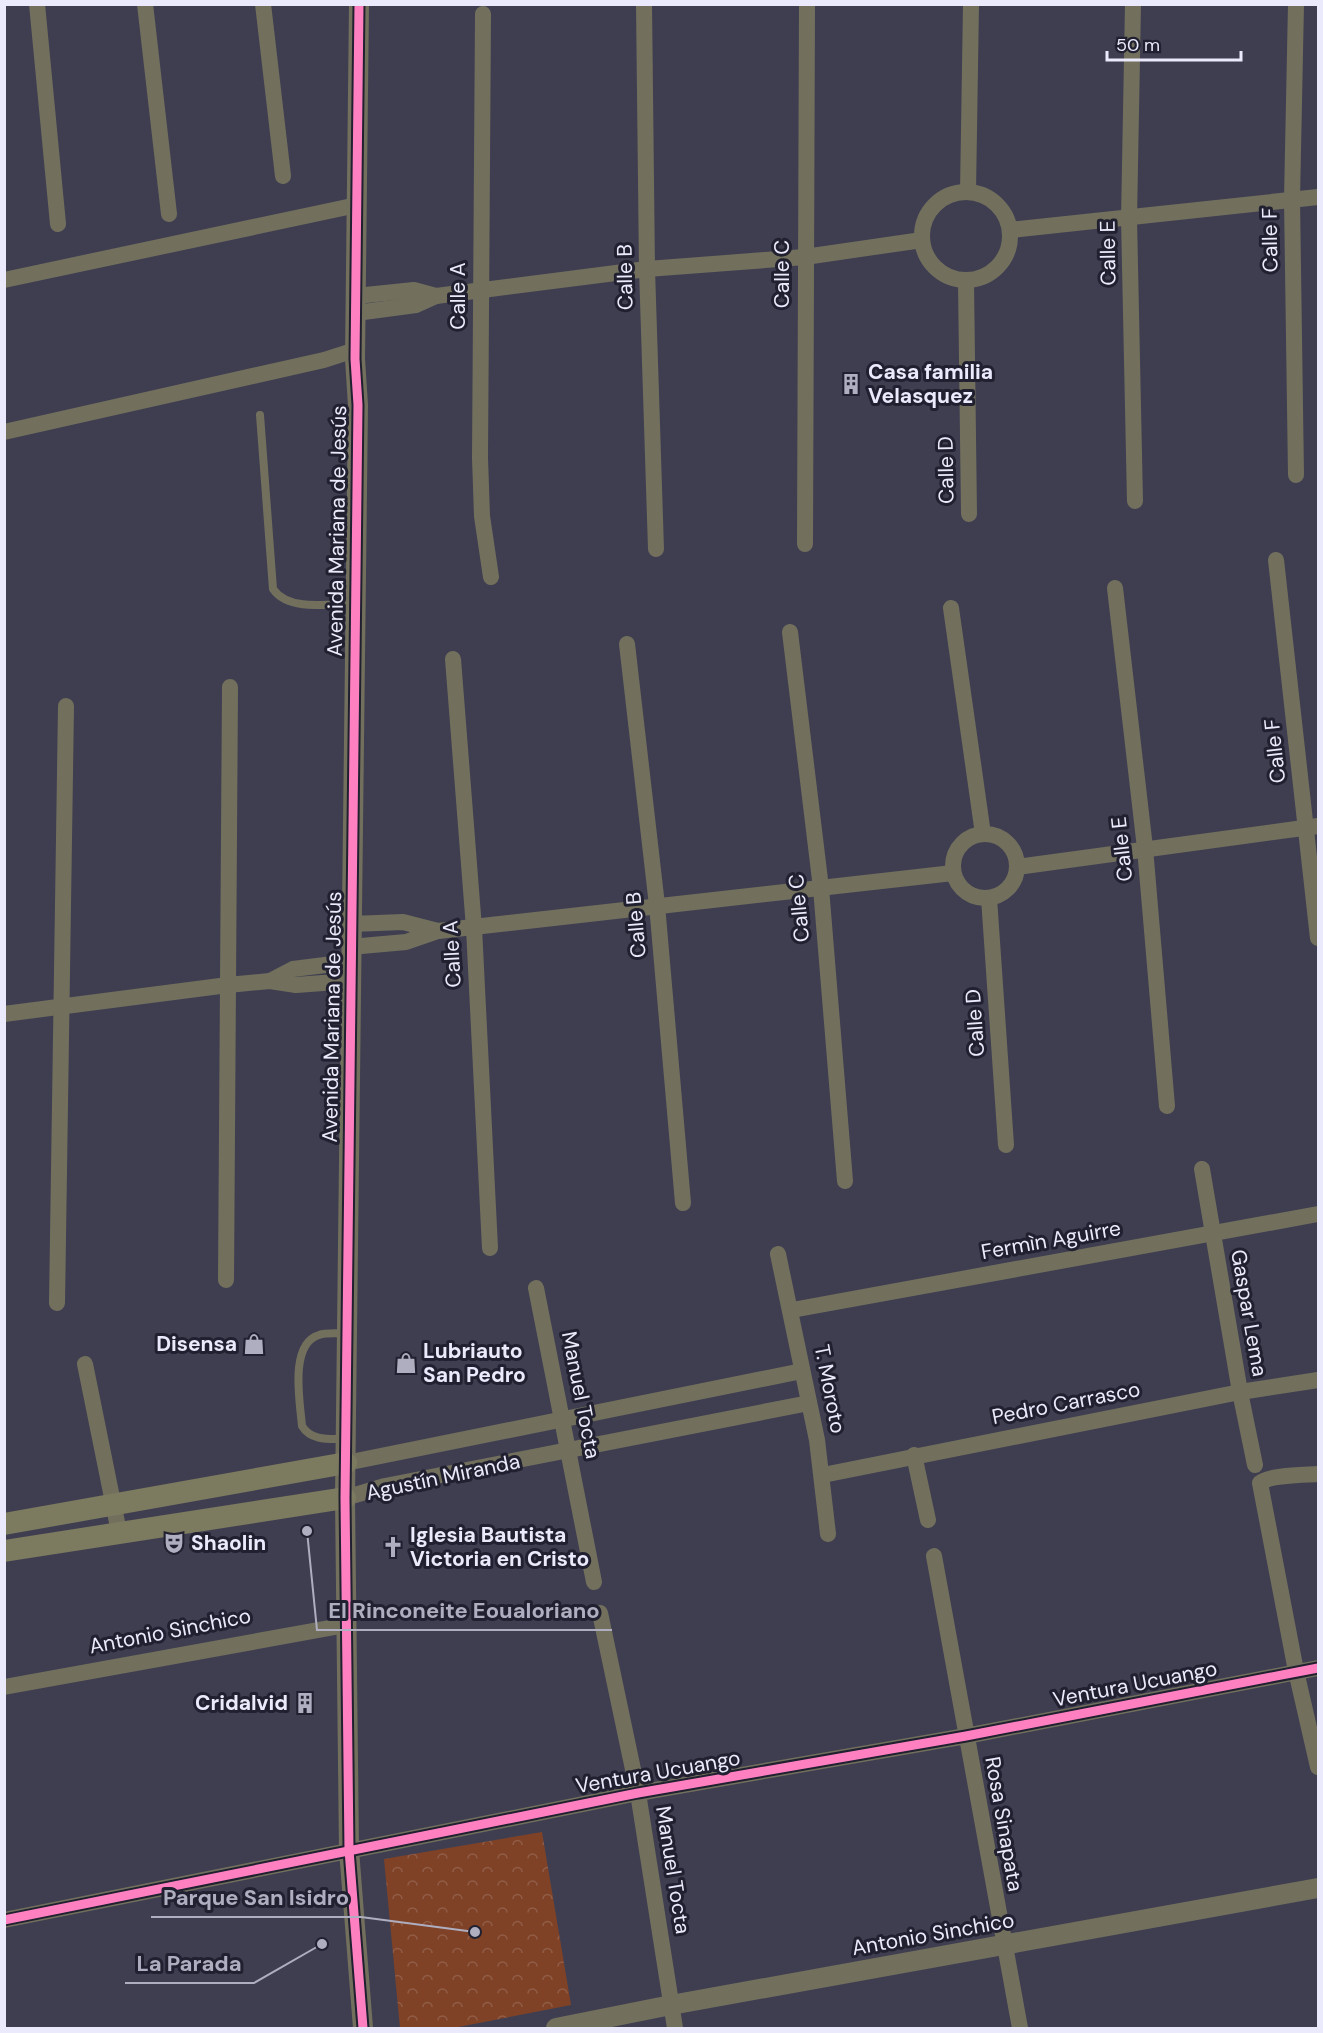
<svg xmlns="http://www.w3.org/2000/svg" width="1323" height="2033" font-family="'DM Sans',sans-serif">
  <defs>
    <pattern id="park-crowns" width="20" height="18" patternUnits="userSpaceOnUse" patternTransform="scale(1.5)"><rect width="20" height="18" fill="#7f4227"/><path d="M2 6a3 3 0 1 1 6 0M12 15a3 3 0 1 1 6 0" fill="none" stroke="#915d47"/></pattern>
  </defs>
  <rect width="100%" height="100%" fill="#3f3e51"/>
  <path fill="url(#park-crowns)" d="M 542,1832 L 571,2005 L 453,2028 L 400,2028 L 384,1859 Z"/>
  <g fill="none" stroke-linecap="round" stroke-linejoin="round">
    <g stroke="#72705d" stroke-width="8">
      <path d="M 260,415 L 273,589 C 289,612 329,604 355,603"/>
      <path d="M 344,1439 C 329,1439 311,1441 302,1426 C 300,1402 289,1344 319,1335 C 327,1332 339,1334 347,1333"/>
    </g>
    <g stroke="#72705d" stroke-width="16">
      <path d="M 37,4 L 58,224"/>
      <path d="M 145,4 L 169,214"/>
      <path d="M 263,4 L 283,176"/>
      <path d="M 644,4 L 647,269 L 656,549"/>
      <path d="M 1133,4 L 1129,219 L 1135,501"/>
      <path d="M 1296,4 L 1292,199 L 1296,475"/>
      <path d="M 483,14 L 480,458 L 482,516 L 491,577"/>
      <circle cx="966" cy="236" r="44"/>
      <path d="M 968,192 L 971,4"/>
      <path d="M 1010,230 L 1318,197"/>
      <path d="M 4,280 L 357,205"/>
      <path d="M 966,281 L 969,514"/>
      <path d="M 356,296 L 414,290 L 436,296"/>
      <path d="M 356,313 L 416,305 L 436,296 L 647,269 L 805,257 L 922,240"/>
      <path d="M 4,432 L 324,360 L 355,350"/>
      <path d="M 805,544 L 807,4"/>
      <path d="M 1276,560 L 1318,938"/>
      <path d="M 1115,588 L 1145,848 L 1167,1106"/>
      <path d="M 951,608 L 983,834"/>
      <path d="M 790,632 L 821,888 L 845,1181"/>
      <path d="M 627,644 L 657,905 L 683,1203"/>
      <path d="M 453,659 L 474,928 L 490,1248"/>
      <circle cx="985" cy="866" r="32"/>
      <path d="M 1017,867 L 1318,826"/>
      <path d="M 989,898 L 1006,1145"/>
      <path d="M 351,924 L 403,922 L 438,931"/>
      <path d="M 350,947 L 406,942 L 438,931 L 953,873"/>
      <path d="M 270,981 L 293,969 L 349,962"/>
      <path d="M 4,1014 L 228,985 L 270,981 L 296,985 L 350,981"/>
      <path d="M 1202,1169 L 1240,1392 L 1255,1465"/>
      <path d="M 778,1254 L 817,1440 L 828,1534"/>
      <path d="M 226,1280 L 230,687"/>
      <path d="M 536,1288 L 594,1582"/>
      <path d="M 57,1303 L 66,706"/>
      <path d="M 792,1310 L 1318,1214"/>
      <path d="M 85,1364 L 119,1532"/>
      <path d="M 914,1455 L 928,1520"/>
      <path d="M 346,1463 L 802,1371"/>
      <path d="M 1318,1474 C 1305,1475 1268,1475 1260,1483 L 1296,1671 L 1318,1767"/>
      <path d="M 823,1475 L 1240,1392 L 1318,1380"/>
      <path d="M 345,1498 L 385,1486 L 809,1403"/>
      <path d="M 934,1556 L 1020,2028"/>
      <path d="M 600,1613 L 638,1793 L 675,2028"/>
      <path d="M 4,1687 L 346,1625"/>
      <path d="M 4,1920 L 638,1793 L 966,1736 L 1318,1668"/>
    </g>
    <g stroke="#72705d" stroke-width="20">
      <path d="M 359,4 L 355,359 L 358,405 L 345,1498 L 349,1850 L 363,2028"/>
      <path d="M 556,2028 L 671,2005 L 1318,1888"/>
    </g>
    <g stroke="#7c7a5f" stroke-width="22">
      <path d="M 4,1524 L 346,1463"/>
      <path d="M 4,1551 L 345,1498"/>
    </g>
    <defs>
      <g id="cycleway">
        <path d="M 359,4 L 355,359 L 358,405 L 345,1498 L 349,1850 L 363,2028"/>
        <path d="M 4,1920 L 638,1793 L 966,1736 L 1318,1668"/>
      </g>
    </defs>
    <use href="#cycleway" stroke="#202030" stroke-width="13"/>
    <use href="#cycleway" stroke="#ff80c0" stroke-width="9"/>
  </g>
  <defs>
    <symbol id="building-bare" viewBox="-9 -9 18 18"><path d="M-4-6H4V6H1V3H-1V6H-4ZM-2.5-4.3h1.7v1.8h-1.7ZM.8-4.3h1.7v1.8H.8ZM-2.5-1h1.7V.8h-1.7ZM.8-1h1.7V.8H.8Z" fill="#aeaec0" stroke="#202030" stroke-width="2.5" paint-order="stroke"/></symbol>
    <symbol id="shop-bare" viewBox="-9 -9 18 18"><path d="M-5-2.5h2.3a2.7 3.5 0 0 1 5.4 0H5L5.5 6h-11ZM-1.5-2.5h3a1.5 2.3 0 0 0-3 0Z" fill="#aeaec0" stroke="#202030" stroke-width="2.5" paint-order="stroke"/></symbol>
    <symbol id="theatre-bare" viewBox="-9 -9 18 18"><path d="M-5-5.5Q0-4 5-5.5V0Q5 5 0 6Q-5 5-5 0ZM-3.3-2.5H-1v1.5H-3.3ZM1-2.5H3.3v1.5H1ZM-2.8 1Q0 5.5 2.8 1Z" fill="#aeaec0" stroke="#202030" stroke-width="2.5" paint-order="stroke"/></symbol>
    <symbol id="church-bare" viewBox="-9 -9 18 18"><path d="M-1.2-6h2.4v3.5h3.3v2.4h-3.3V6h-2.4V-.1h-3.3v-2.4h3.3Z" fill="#aeaec0" stroke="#202030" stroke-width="2.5" paint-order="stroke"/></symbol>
  </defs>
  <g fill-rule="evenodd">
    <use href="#building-bare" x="836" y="369" width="30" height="30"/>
    <use href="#shop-bare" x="239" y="1329" width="30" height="30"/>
    <use href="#shop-bare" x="391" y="1348" width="30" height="30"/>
    <use href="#theatre-bare" x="159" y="1528" width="30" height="30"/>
    <use href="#church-bare" x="378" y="1532" width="30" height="30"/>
    <use href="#building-bare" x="290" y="1688" width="30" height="30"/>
  </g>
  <g text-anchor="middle" stroke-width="6" stroke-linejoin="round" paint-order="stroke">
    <g font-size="21" fill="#eaeafc" stroke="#202030">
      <text transform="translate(1270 240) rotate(-91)" y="7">Calle F</text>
      <text transform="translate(1108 253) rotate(-91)" y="7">Calle E</text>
      <text transform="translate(782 274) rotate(-90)" y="7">Calle C</text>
      <text transform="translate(625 277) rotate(-91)" y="7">Calle B</text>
      <text transform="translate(458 296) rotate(-90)" y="7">Calle A</text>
      <text transform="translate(946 470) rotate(-91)" y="7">Calle D</text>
      <text transform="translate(337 531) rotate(-89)" y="7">Avenida Mariana de Jesús</text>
      <text transform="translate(1275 751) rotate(-96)" y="7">Calle F</text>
      <text transform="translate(1122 849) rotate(-96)" y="7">Calle E</text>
      <text transform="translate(799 908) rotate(-95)" y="7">Calle C</text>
      <text transform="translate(636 925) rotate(-95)" y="7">Calle B</text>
      <text transform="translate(452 954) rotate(-93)" y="7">Calle A</text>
      <text transform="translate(332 1017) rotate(-89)" y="7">Avenida Mariana de Jesús</text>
      <text transform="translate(975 1023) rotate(-94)" y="7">Calle D</text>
      <text transform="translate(1051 1240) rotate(-10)" y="7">Fermìn Aguirre</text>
      <text transform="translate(1249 1313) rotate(80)" y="7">Gaspar Lema</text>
      <text transform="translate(830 1389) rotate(79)" y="7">T. Moroto</text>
      <text transform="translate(581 1395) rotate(79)" y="7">Manuel Tocta</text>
      <text transform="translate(1066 1403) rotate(-11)" y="7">Pedro Carrasco</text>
      <text transform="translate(443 1477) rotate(-12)" y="7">Agustín Miranda</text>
      <text transform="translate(170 1631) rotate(-11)" y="7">Antonio Sinchico</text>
      <text transform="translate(1135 1684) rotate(-11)" y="7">Ventura Ucuango</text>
      <text transform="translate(658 1772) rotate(-10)" y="7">Ventura Ucuango</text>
      <text transform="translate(1004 1824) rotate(80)" y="7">Rosa Sinapata</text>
      <text transform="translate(673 1870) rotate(81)" y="7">Manuel Tocta</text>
      <text transform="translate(933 1934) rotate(-10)" y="7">Antonio Sinchico</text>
    </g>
    <g font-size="21" font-weight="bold" fill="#eaeafc" stroke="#202030" text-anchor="start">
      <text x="868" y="379">Casa familia<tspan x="868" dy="24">Velasquez</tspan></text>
      <text x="237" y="1351" text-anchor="end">Disensa</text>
      <text x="423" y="1358">Lubriauto<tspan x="423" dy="24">San Pedro</tspan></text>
      <text x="410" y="1542">Iglesia Bautista<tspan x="410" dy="24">Victoria en Cristo</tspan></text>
      <text x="191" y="1550">Shaolin</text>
      <text x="288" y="1710" text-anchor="end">Cridalvid</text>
    </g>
  </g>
  <path fill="none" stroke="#aeaec0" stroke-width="2" d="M307 1531L317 1630H612M475 1932L361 1917H151M322 1944L254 1983H125"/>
  <g fill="#aeaec0" stroke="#202030" stroke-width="2">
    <circle cx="307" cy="1531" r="6"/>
    <circle cx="475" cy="1932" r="6"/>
    <circle cx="322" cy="1944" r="6"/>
  </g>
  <g font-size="22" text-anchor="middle" font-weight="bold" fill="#aeaec0" stroke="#202030" stroke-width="6" stroke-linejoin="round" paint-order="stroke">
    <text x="464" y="1618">El Rinconeite Eoualoriano</text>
    <text x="256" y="1905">Parque San Isidro</text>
    <text x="189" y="1971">La Parada</text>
  </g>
  <rect width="1323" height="2033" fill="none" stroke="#eaeafc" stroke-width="12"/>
  <path d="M1107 51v9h134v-9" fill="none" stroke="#eaeafc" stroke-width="3"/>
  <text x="1116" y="51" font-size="18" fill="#eaeafc" stroke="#202030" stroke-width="4.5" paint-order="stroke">50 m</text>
</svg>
